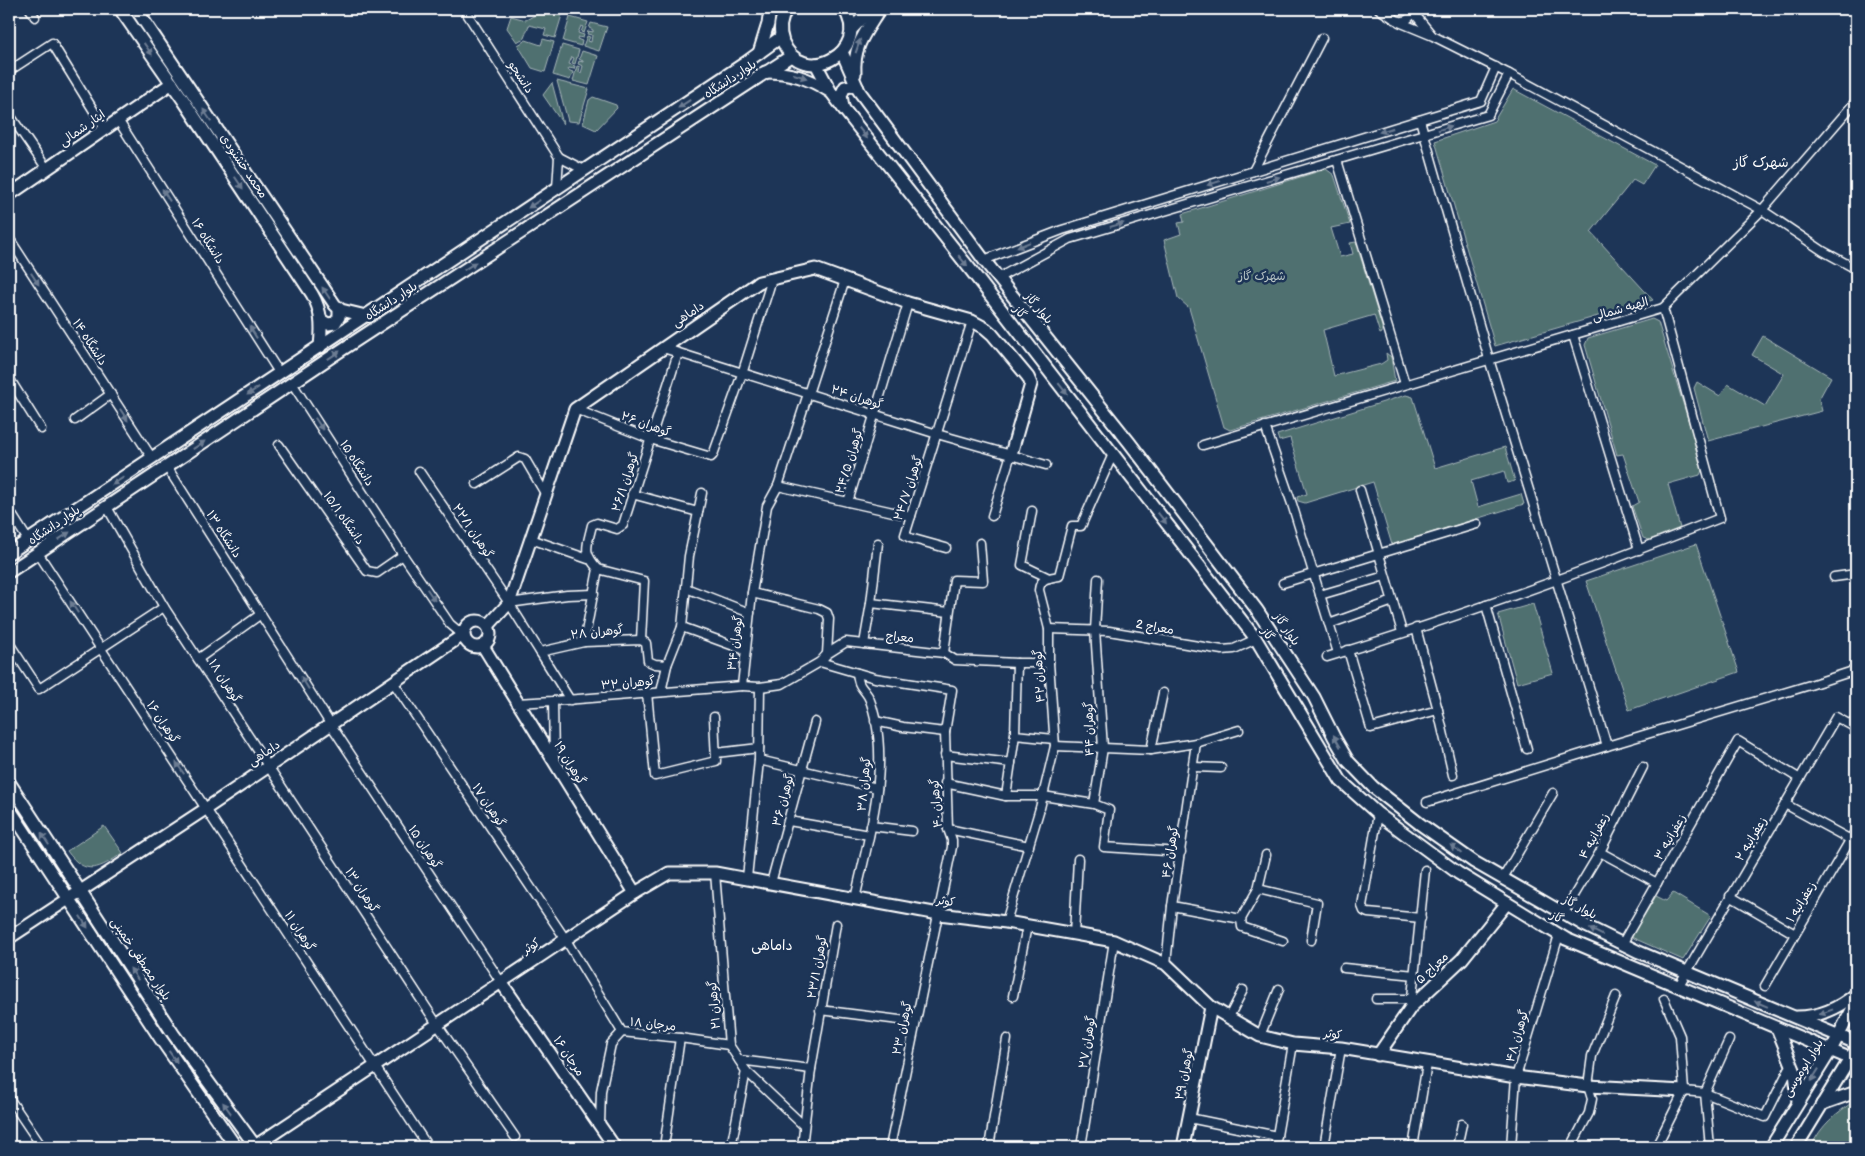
<svg xmlns="http://www.w3.org/2000/svg" width="1865" height="1156" font-family="'Balsamiq Sans','Playpen Sans Arabic',sans-serif">
  <rect width="100%" height="100%" fill="#1d3557"/>
  <filter id="ink" filterUnits="userSpaceOnUse"><feTurbulence type="fractalNoise" baseFrequency=".02" numOctaves="2"/><feDisplacementMap in="SourceGraphic" scale="10" xChannelSelector="R" yChannelSelector="G"/><feConvolveMatrix kernelMatrix="1 2 1 2 8 2 1 2 1" color-interpolation-filters="sRGB"/></filter>
  <g filter="url(#ink)">
    <g fill="#4f6f70" stroke="#a7b7b8">
      <path d="M 544,10 L 562,15 L 555,38 L 544,35 L 546,29 L 529,25 L 524,38 L 517,42 L 507,28 L 511,16 L 526,20 Z"/>
      <path d="M 570,17 L 588,22 L 584,33 L 581,32 L 583,27 L 581,26 L 578,33 L 584,35 L 583,38 L 578,37 L 577,39 L 582,41 L 581,46 L 563,41 Z"/>
      <path d="M 591,23 L 607,27 L 599,51 L 583,46 L 587,36 L 590,37 L 588,41 L 591,42 L 592,35 L 587,34 L 588,31 L 593,32 L 593,30 L 589,28 Z"/>
      <path d="M 543,39 L 554,42 L 545,72 L 532,68 L 518,45 L 526,40 L 541,45 Z"/>
      <path d="M 562,45 L 579,50 L 575,64 L 572,63 L 574,58 L 572,57 L 569,64 L 575,66 L 574,69 L 569,68 L 568,70 L 573,72 L 570,80 L 553,75 Z"/>
      <path d="M 582,51 L 598,56 L 589,85 L 573,81 L 577,66 L 580,67 L 579,72 L 581,73 L 583,66 L 578,64 L 579,61 L 583,62 L 583,61 L 579,59 Z"/>
      <path d="M 557,81 L 589,89 L 579,122 L 568,121 Z"/>
      <path d="M 552,83 L 563,124 L 543,95 Z"/>
      <path d="M 1513,89 L 1655,165 L 1642,185 L 1633,180 L 1591,232 L 1653,300 L 1495,346 L 1435,141 L 1494,121 Z"/>
      <path d="M 593,97 L 616,105 L 617,108 L 596,130 L 583,124 L 589,100 Z"/>
      <path d="M 1326,169 L 1334,175 L 1350,224 L 1331,228 L 1340,257 L 1353,254 L 1350,243 L 1356,242 L 1382,327 L 1382,333 L 1380,334 L 1374,315 L 1323,330 L 1334,376 L 1381,364 L 1387,360 L 1386,353 L 1391,357 L 1395,381 L 1230,430 L 1224,427 L 1189,308 L 1178,298 L 1164,240 L 1181,234 L 1178,223 L 1184,222 L 1182,214 Z"/>
      <path d="M 1652,319 L 1658,322 L 1703,468 L 1700,475 L 1668,484 L 1680,528 L 1649,540 L 1643,538 L 1632,506 L 1639,502 L 1623,454 L 1617,455 L 1585,345 L 1588,338 Z"/>
      <path d="M 1763,336 L 1831,377 L 1819,399 L 1822,411 L 1708,441 L 1694,388 L 1697,382 L 1720,396 L 1728,384 L 1765,406 L 1784,374 L 1752,355 Z"/>
      <path d="M 1406,395 L 1413,397 L 1435,468 L 1505,447 L 1515,481 L 1507,483 L 1504,471 L 1471,481 L 1478,507 L 1521,494 L 1524,504 L 1392,545 L 1373,482 L 1305,503 L 1298,501 L 1297,497 L 1307,494 L 1290,438 L 1279,441 L 1277,435 Z"/>
      <path d="M 1696,544 L 1739,672 L 1629,710 L 1586,581 Z"/>
      <path d="M 1533,604 L 1553,673 L 1517,683 L 1498,614 Z"/>
      <path d="M 104,826 L 123,853 C 99,869 86,877 67,851 Z"/>
      <path d="M 1673,893 L 1711,916 L 1683,960 L 1631,937 L 1656,896 L 1666,901 Z"/>
      <path d="M 1856,1100 L 1856,1145 L 1811,1147 C 1821,1125 1836,1113 1856,1100 Z"/>
    </g>
    <g fill="none" stroke-linecap="round" stroke-linejoin="round">
      <defs>
        <g id="street">
          <path d="M 30,9 L 35,17"/>
          <path d="M 464,9 L 559,157"/>
          <path d="M 1379,9 L 1393,18"/>
          <path d="M 1391,9 L 1393,18 C 1402,24 1409,21 1413,12"/>
          <path d="M 1412,9 L 1413,12 L 1431,34"/>
          <path d="M 9,71 L 52,43 L 105,129"/>
          <path d="M 1856,101 L 1762,210 L 1823,251 L 1856,269"/>
          <path d="M 9,114 L 47,169"/>
          <path d="M 118,120 L 280,374"/>
          <path d="M 1420,120 L 1489,359 L 1607,746 L 1427,802"/>
          <path d="M 1337,160 L 1405,384"/>
          <path d="M 1253,171 L 1322,38"/>
          <path d="M 557,188 L 559,157 L 584,170"/>
          <path d="M 9,238 L 152,458"/>
          <path d="M 984,260 L 1062,230 L 1481,101 L 1496,67"/>
          <path d="M 998,278 L 1070,239 L 1488,115 L 1509,74"/>
          <path d="M 845,280 L 778,486 L 767,506 L 752,593 L 742,686 L 760,687 L 782,684 L 820,662 L 827,654 L 846,642 L 944,653 L 955,660 L 1017,663 L 1049,663"/>
          <path d="M 1573,335 L 1639,550"/>
          <path d="M 663,348 L 937,434 L 1046,465"/>
          <path d="M 9,378 L 41,429"/>
          <path d="M 292,383 L 403,555 L 450,624 L 463,635"/>
          <path d="M 575,409 L 650,439 L 711,457 L 713,455 L 742,374 L 772,279"/>
          <path d="M 75,420 L 111,394"/>
          <path d="M 1265,426 L 1292,504 L 1338,653"/>
          <path d="M 279,445 L 367,571 L 377,573 L 403,555"/>
          <path d="M 1203,445 L 1663,308 L 1762,210 L 1509,74 L 1433,36 L 1399,22"/>
          <path d="M 167,467 L 331,725 L 501,982"/>
          <path d="M 419,471 L 509,603 L 540,652 L 584,642 L 641,640 L 646,643 L 648,661 L 655,664 L 667,665"/>
          <path d="M 477,484 L 519,457 L 525,459 L 546,495"/>
          <path d="M 778,486 L 848,502 L 908,303"/>
          <path d="M 1360,490 L 1402,632"/>
          <path d="M 632,494 L 698,512"/>
          <path d="M 848,502 L 911,516"/>
          <path d="M 107,507 L 164,607 L 437,1024 L 515,1137"/>
          <path d="M 9,510 L 28,540"/>
          <path d="M 1032,511 L 1022,565 L 1049,578"/>
          <path d="M 992,516 L 1011,454"/>
          <path d="M 531,539 L 588,559"/>
          <path d="M 878,543 L 871,603 L 949,612"/>
          <path d="M 946,548 L 910,538 L 905,535 L 972,321"/>
          <path d="M 38,553 L 428,1147"/>
          <path d="M 598,569 L 644,581 L 641,640"/>
          <path d="M 1834,577 L 1856,574"/>
          <path d="M 1098,579 L 1095,630 L 1103,748 L 1094,804 L 1109,810 L 1104,847 L 1181,852"/>
          <path d="M 1283,583 L 1477,524"/>
          <path d="M 686,588 L 750,613"/>
          <path d="M 752,593 L 819,609 L 827,613 L 829,619 L 827,654"/>
          <path d="M 1320,595 L 1385,576"/>
          <path d="M 509,603 L 567,595 L 594,594"/>
          <path d="M 1486,605 L 1527,749"/>
          <path d="M 1329,624 L 1393,601"/>
          <path d="M 682,627 L 745,650"/>
          <path d="M 1416,628 L 1438,710 L 1453,775"/>
          <path d="M 1049,629 L 1109,631 L 1222,650 L 1234,649 L 1256,639"/>
          <path d="M 584,642 L 598,569 C 582,551 587,547 592,525 L 597,523 L 617,529 L 623,525 L 678,353"/>
          <path d="M 9,643 L 39,689 L 164,607"/>
          <path d="M 864,644 L 871,603"/>
          <path d="M 1348,650 L 1371,728 L 1438,710"/>
          <path d="M 540,652 L 570,700"/>
          <path d="M 944,653 L 954,580 L 983,581 L 980,543"/>
          <path d="M 1327,657 C 1460,617 1591,569 1720,518 L 1663,308"/>
          <path d="M 198,659 L 261,614"/>
          <path d="M 820,662 L 875,678 L 952,690 L 945,732 L 948,829 L 952,840 L 952,847 L 890,1147"/>
          <path d="M 1017,663 L 1015,735 L 1054,739"/>
          <path d="M 393,682 L 566,940 L 622,1032 L 680,1038 L 729,1045"/>
          <path d="M 661,692 L 667,665 L 682,627 L 689,556 L 702,493"/>
          <path d="M 647,693 L 655,776 L 716,761 L 714,717"/>
          <path d="M 553,701 L 554,759"/>
          <path d="M 516,703 L 553,701 L 742,686"/>
          <path d="M 875,721 L 903,727 L 945,732"/>
          <path d="M 1015,735 L 1006,796 L 1043,796 L 1094,804"/>
          <path d="M 1055,746 L 1151,750 L 1196,743 L 1239,730"/>
          <path d="M 1607,746 L 1810,685 L 1856,670"/>
          <path d="M 1151,750 L 1163,693"/>
          <path d="M 716,753 L 759,748"/>
          <path d="M 945,755 L 1011,763"/>
          <path d="M 759,760 L 877,788"/>
          <path d="M 1194,767 L 1221,768"/>
          <path d="M 945,783 L 1006,796"/>
          <path d="M 1785,804 L 1851,840"/>
          <path d="M 1378,814 L 1362,906 L 1364,911 L 1368,913 L 1421,918"/>
          <path d="M 789,821 L 869,835"/>
          <path d="M 871,826 L 912,831"/>
          <path d="M 948,829 L 1029,846"/>
          <path d="M 1600,852 L 1657,883"/>
          <path d="M 715,873 L 729,1045 L 739,1060 L 811,1069"/>
          <path d="M 747,878 L 759,760 L 760,687"/>
          <path d="M 1503,878 L 1553,793"/>
          <path d="M 771,883 L 815,722"/>
          <path d="M 1258,889 L 1317,903 L 1311,940"/>
          <path d="M 1730,896 L 1795,934"/>
          <path d="M 855,899 C 867,844 887,778 876,722 C 874,714 872,703 868,696 C 861,685 859,688 857,673"/>
          <path d="M 1172,906 L 1241,919 L 1242,927 L 1283,941"/>
          <path d="M 1563,914 L 1600,852 L 1643,767"/>
          <path d="M 1241,919 L 1258,889 L 1266,855"/>
          <path d="M 1006,922 L 1040,808 L 1055,746 L 1049,663 L 1049,629 L 1039,590 C 1040,578 1049,578 1059,576 L 1072,526 L 1081,526 L 1113,454"/>
          <path d="M 1074,935 L 1078,859"/>
          <path d="M 1622,944 L 1738,741 L 1800,779"/>
          <path d="M 1166,964 L 1172,906 L 1196,743"/>
          <path d="M 1344,968 L 1415,975"/>
          <path d="M 1765,986 L 1856,830"/>
          <path d="M 1678,987 L 1836,717 L 1856,728"/>
          <path d="M 1013,996 L 1027,926"/>
          <path d="M 1376,999 L 1412,999"/>
          <path d="M 1411,1007 L 1425,870"/>
          <path d="M 820,1010 L 915,1022"/>
          <path d="M 1229,1017 L 1243,990"/>
          <path d="M 1260,1036 L 1279,989"/>
          <path d="M 739,1060 L 746,1071 L 804,1126"/>
          <path d="M 1684,1091 L 1705,1093 L 1765,1117 L 1789,1069"/>
          <path d="M 9,1098 L 42,1147"/>
          <path d="M 1189,1118 L 1277,1136"/>
          <path d="M 600,1125 L 601,1091 L 611,1044 L 622,1032"/>
          <path d="M 664,1147 L 680,1038"/>
          <path d="M 731,1147 L 746,1071"/>
          <path d="M 802,1147 L 811,1069 L 836,924"/>
          <path d="M 989,1147 L 1007,1039"/>
          <path d="M 1081,1147 L 1114,941"/>
          <path d="M 1275,1147 L 1293,1044"/>
          <path d="M 1324,1147 L 1341,1048"/>
          <path d="M 1413,1147 L 1427,1064"/>
          <path d="M 1457,1147 L 1462,1124"/>
          <path d="M 1511,1147 L 1516,1077 L 1559,935"/>
          <path d="M 1571,1147 L 1589,1113 L 1592,1099 L 1588,1086 L 1592,1056 L 1616,996"/>
          <path d="M 1656,1147 L 1684,1091 L 1680,1036 L 1664,999"/>
          <path d="M 1710,1147 L 1705,1093 L 1729,1040"/>
        </g>
        <g id="secondary">
          <path d="M 120,9 L 184,101 L 312,294 C 322,311 322,327 320,347"/>
          <path d="M 136,9 L 335,305 L 341,310 L 366,316"/>
          <path d="M 787,9 C 780,19 779,31 783,42 C 802,89 873,52 844,9"/>
          <path d="M 851,30 L 871,9"/>
          <path d="M 842,52 L 859,91 L 984,260 L 1129,442 L 1257,610 L 1314,697 L 1334,737 L 1348,761 L 1373,787 L 1420,824 L 1474,862 L 1584,925 L 1639,952 L 1856,1043"/>
          <path d="M 759,53 L 768,24 L 770,9"/>
          <path d="M 816,64 L 831,92 L 843,108 L 970,269 L 1256,639 L 1341,781 L 1378,814 L 1458,873 L 1566,939 L 1856,1061"/>
          <path d="M 765,72 C 790,72 809,78 829,91"/>
          <path d="M 855,74 C 853,45 866,32 880,9"/>
          <path d="M 843,107 L 841,95 L 845,87 L 852,86 L 858,88"/>
          <path d="M 9,195 L 172,83"/>
          <path d="M 321,320 L 328,324 L 335,323 L 339,317 L 339,309"/>
          <path d="M 9,553 L 745,63 L 781,37"/>
          <path d="M 9,572 L 337,353 L 791,56"/>
          <circle cx="477" cy="634" r="13"/>
          <path d="M 488,626 L 509,603 L 575,409 L 759,282 L 815,269 L 908,303 L 972,321 L 985,328 L 992,334 L 1028,377 L 1031,384 L 1011,454"/>
          <path d="M 483,646 L 635,893"/>
          <path d="M 9,782 L 174,1035 L 256,1147"/>
          <path d="M 9,808 L 160,1038 L 236,1147"/>
          <path d="M 9,938 L 207,808 L 463,635"/>
          <path d="M 501,982 L 614,1146"/>
          <path d="M 1797,1017 C 1820,1017 1838,1009 1856,994"/>
          <path d="M 1777,1028 L 1795,1072 L 1798,1102"/>
          <path d="M 1378,1055 L 1411,1007 L 1462,959 L 1507,903"/>
          <path d="M 1822,1104 L 1856,1092"/>
          <path d="M 255,1146 L 635,893 L 669,873 L 715,873 L 939,914 L 1006,922 L 1114,941 L 1166,964 L 1211,1007 L 1260,1036 L 1293,1044 L 1341,1048 L 1516,1077 L 1588,1086 L 1684,1091"/>
          <path d="M 1183,1147 L 1211,1007"/>
          <path d="M 1771,1147 L 1831,1050 L 1856,1002"/>
          <path d="M 1796,1147 L 1856,1049"/>
        </g>
      </defs>
      <use href="#street" stroke="#fff" stroke-width="11"/>
      <use href="#secondary" stroke="#fff" stroke-width="15"/>
      <use href="#street" stroke="#1d3557" stroke-width="8"/>
      <use href="#secondary" stroke="#1d3557" stroke-width="11"/>
    </g>
    <defs><path id="oneway-solid" d="M-6-.8H1V-3.2L6.5 0L1 3.2V.8H-6Z" transform="scale(1.25)"/></defs>
    <g fill="#6c7c92">
      <use href="#oneway-solid" transform="translate(858 46) rotate(-71)"/>
      <use href="#oneway-solid" transform="translate(148 49) rotate(55)"/>
      <use href="#oneway-solid" transform="translate(800 76) rotate(18)"/>
      <use href="#oneway-solid" transform="translate(684 104) rotate(146)"/>
      <use href="#oneway-solid" transform="translate(207 115) rotate(-124)"/>
      <use href="#oneway-solid" transform="translate(1445 128) rotate(-17)"/>
      <use href="#oneway-solid" transform="translate(1386 130) rotate(163)"/>
      <use href="#oneway-solid" transform="translate(863 133) rotate(52)"/>
      <use href="#oneway-solid" transform="translate(1273 179) rotate(-16)"/>
      <use href="#oneway-solid" transform="translate(239 183) rotate(56)"/>
      <use href="#oneway-solid" transform="translate(1214 183) rotate(163)"/>
      <use href="#oneway-solid" transform="translate(166 195) rotate(-122)"/>
      <use href="#oneway-solid" transform="translate(534 204) rotate(146)"/>
      <use href="#oneway-solid" transform="translate(1117 225) rotate(-16)"/>
      <use href="#oneway-solid" transform="translate(1023 245) rotate(158)"/>
      <use href="#oneway-solid" transform="translate(963 261) rotate(51)"/>
      <use href="#oneway-solid" transform="translate(470 266) rotate(-33)"/>
      <use href="#oneway-solid" transform="translate(35 279) rotate(57)"/>
      <use href="#oneway-solid" transform="translate(326 293) rotate(-124)"/>
      <use href="#oneway-solid" transform="translate(253 332) rotate(-122)"/>
      <use href="#oneway-solid" transform="translate(334 355) rotate(-34)"/>
      <use href="#oneway-solid" transform="translate(1063 389) rotate(52)"/>
      <use href="#oneway-solid" transform="translate(253 391) rotate(146)"/>
      <use href="#oneway-solid" transform="translate(124 415) rotate(57)"/>
      <use href="#oneway-solid" transform="translate(319 424) rotate(57)"/>
      <use href="#oneway-solid" transform="translate(199 445) rotate(-34)"/>
      <use href="#oneway-solid" transform="translate(118 481) rotate(147)"/>
      <use href="#oneway-solid" transform="translate(1162 518) rotate(52)"/>
      <use href="#oneway-solid" transform="translate(64 536) rotate(-34)"/>
      <use href="#oneway-solid" transform="translate(431 595) rotate(56)"/>
      <use href="#oneway-solid" transform="translate(74 607) rotate(-123)"/>
      <use href="#oneway-solid" transform="translate(305 683) rotate(-122)"/>
      <use href="#oneway-solid" transform="translate(1337 741) rotate(-120)"/>
      <use href="#oneway-solid" transform="translate(180 768) rotate(-124)"/>
      <use href="#oneway-solid" transform="translate(45 839) rotate(-123)"/>
      <use href="#oneway-solid" transform="translate(1456 849) rotate(-145)"/>
      <use href="#oneway-solid" transform="translate(84 922) rotate(57)"/>
      <use href="#oneway-solid" transform="translate(1596 932) rotate(-154)"/>
      <use href="#oneway-solid" transform="translate(134 974) rotate(-124)"/>
      <use href="#oneway-solid" transform="translate(1761 1004) rotate(-157)"/>
      <use href="#oneway-solid" transform="translate(1826 1012) rotate(160)"/>
      <use href="#oneway-solid" transform="translate(173 1057) rotate(55)"/>
      <use href="#oneway-solid" transform="translate(1815 1075) rotate(122)"/>
      <use href="#oneway-solid" transform="translate(227 1108) rotate(-126)"/>
    </g>
  </g>
  <g text-anchor="middle" stroke-width="5" stroke-linejoin="round" paint-order="stroke">
    <g font-size="12" fill="#fff" stroke="#1d3557">
      <text transform="translate(521 77) rotate(57)" y="4">دانشجو</text>
      <text transform="translate(730 79) rotate(-33)" y="4">بلوار دانشگاه</text>
      <text transform="translate(82 128) rotate(-35)" y="4">ایثار شمالی</text>
      <text transform="translate(244 166) rotate(56)" y="4">محمد خشنودی</text>
      <text transform="translate(208 241) rotate(58)" y="4">دانشگاه ۱۶</text>
      <text transform="translate(391 301) rotate(-33)" y="4">بلوار دانشگاه</text>
      <text transform="translate(1039 308) rotate(51)" y="4">بلوار گاز</text>
      <text transform="translate(1620 309) rotate(-16)" y="4">الهیه شمالی</text>
      <text transform="translate(1020 312) rotate(52)" y="4">گاز</text>
      <text transform="translate(688 314) rotate(-34)" y="4">داماهی</text>
      <text transform="translate(90 342) rotate(57)" y="4">دانشگاه ۱۴</text>
      <text transform="translate(857 397) rotate(18)" y="4">گوهران ۲۴</text>
      <text transform="translate(646 424) rotate(20)" y="4">گوهران ۲۶</text>
      <text transform="translate(849 461) rotate(-73)" y="4">گوهران ۲۴/۵</text>
      <text transform="translate(357 463) rotate(57)" y="4">دانشگاه ۱۵</text>
      <text transform="translate(625 482) rotate(-72)" y="4">گوهران ۲۶/۱</text>
      <text transform="translate(908 488) rotate(-72)" y="4">گوهران ۲۴/۷</text>
      <text transform="translate(344 518) rotate(55)" y="4">دانشگاه ۱۵/۱</text>
      <text transform="translate(54 525) rotate(-34)" y="4">بلوار دانشگاه</text>
      <text transform="translate(473 531) rotate(56)" y="4">گوهران ۲۲/۱</text>
      <text transform="translate(224 534) rotate(57)" y="4">دانشگاه ۱۳</text>
      <text transform="translate(1155 627) rotate(10)" y="4">معراج 2</text>
      <text transform="translate(1287 629) rotate(56)" y="4">بلوار گاز</text>
      <text transform="translate(597 632) rotate(-6)" y="4">گوهران ۲۸</text>
      <text transform="translate(1268 634) rotate(57)" y="4">گاز</text>
      <text transform="translate(900 637) rotate(6)" y="4">معراج</text>
      <text transform="translate(735 643) rotate(-83)" y="4">گوهران ۳۴</text>
      <text transform="translate(1039 676) rotate(-93)" y="4">گوهران ۴۲</text>
      <text transform="translate(225 681) rotate(57)" y="4">گوهران ۱۸</text>
      <text transform="translate(628 683) rotate(-5)" y="4">گوهران ۳۲</text>
      <text transform="translate(163 722) rotate(56)" y="4">گوهران ۱۶</text>
      <text transform="translate(1089 729) rotate(-91)" y="4">گوهران ۴۴</text>
      <text transform="translate(264 753) rotate(-34)" y="4">داماهی</text>
      <text transform="translate(570 763) rotate(58)" y="4">گوهران ۱۹</text>
      <text transform="translate(864 784) rotate(-85)" y="4">گوهران ۳۸</text>
      <text transform="translate(783 800) rotate(-75)" y="4">گوهران ۳۶</text>
      <text transform="translate(936 803) rotate(-94)" y="4">گوهران ۴۰</text>
      <text transform="translate(489 805) rotate(56)" y="4">گوهران ۱۷</text>
      <text transform="translate(1594 836) rotate(-62)" y="4">زعفرانیه ۴</text>
      <text transform="translate(1670 837) rotate(-60)" y="4">زعفرانیه ۳</text>
      <text transform="translate(1751 839) rotate(-59)" y="4">زعفرانیه ۲</text>
      <text transform="translate(425 847) rotate(56)" y="4">گوهران ۱۵</text>
      <text transform="translate(1170 852) rotate(-81)" y="4">گوهران ۴۶</text>
      <text transform="translate(362 890) rotate(57)" y="4">گوهران ۱۳</text>
      <text transform="translate(946 901) rotate(8)" y="4">کوثر</text>
      <text transform="translate(1801 902) rotate(-59)" y="4">زعفرانیه ۱</text>
      <text transform="translate(1580 907) rotate(29)" y="4">بلوار گاز</text>
      <text transform="translate(1557 917) rotate(32)" y="4">گاز</text>
      <text transform="translate(300 931) rotate(57)" y="4">گوهران ۱۱</text>
      <text transform="translate(531 946) rotate(-33)" y="4">کوثر</text>
      <text transform="translate(141 959) rotate(56)" y="4">بلوار مصطفی خمینی</text>
      <text transform="translate(817 967) rotate(-80)" y="4">گوهران ۲۳/۱</text>
      <text transform="translate(1432 968) rotate(-43)" y="4">معراج ۵</text>
      <text transform="translate(714 1005) rotate(-95)" y="4">گوهران ۲۱</text>
      <text transform="translate(653 1024) rotate(6)" y="4">مرجان ۱۸</text>
      <text transform="translate(902 1028) rotate(-78)" y="4">گوهران ۲۳</text>
      <text transform="translate(1333 1034) rotate(6)" y="4">کوثر</text>
      <text transform="translate(1517 1036) rotate(-74)" y="4">گوهران ۴۸</text>
      <text transform="translate(1087 1042) rotate(-81)" y="4">گوهران ۲۷</text>
      <text transform="translate(569 1056) rotate(56)" y="4">مرجان ۱۶</text>
      <text transform="translate(1803 1068) rotate(-58)" y="4">بلوار ابوموسی</text>
      <text transform="translate(1184 1074) rotate(-79)" y="4">گوهران ۲۹</text>
    </g>
    <g font-size="12" fill="#b9c5c6" stroke="#1d3557">
      <text x="1262" y="280">شهرک گاز</text>
    </g>
    <g font-size="14" fill="#fff" stroke="#1d3557">
      <text x="1761" y="167">شهرک گاز</text>
      <text x="772" y="950">داماهی</text>
    </g>
  </g>
  <rect width="1865" height="1156" fill="none" stroke="#1d3557" stroke-width="30"/>
  <rect x="15" y="15" width="1835" height="1126" fill="none" stroke="#fff" stroke-width="2" filter="url(#ink)"/>
</svg>
